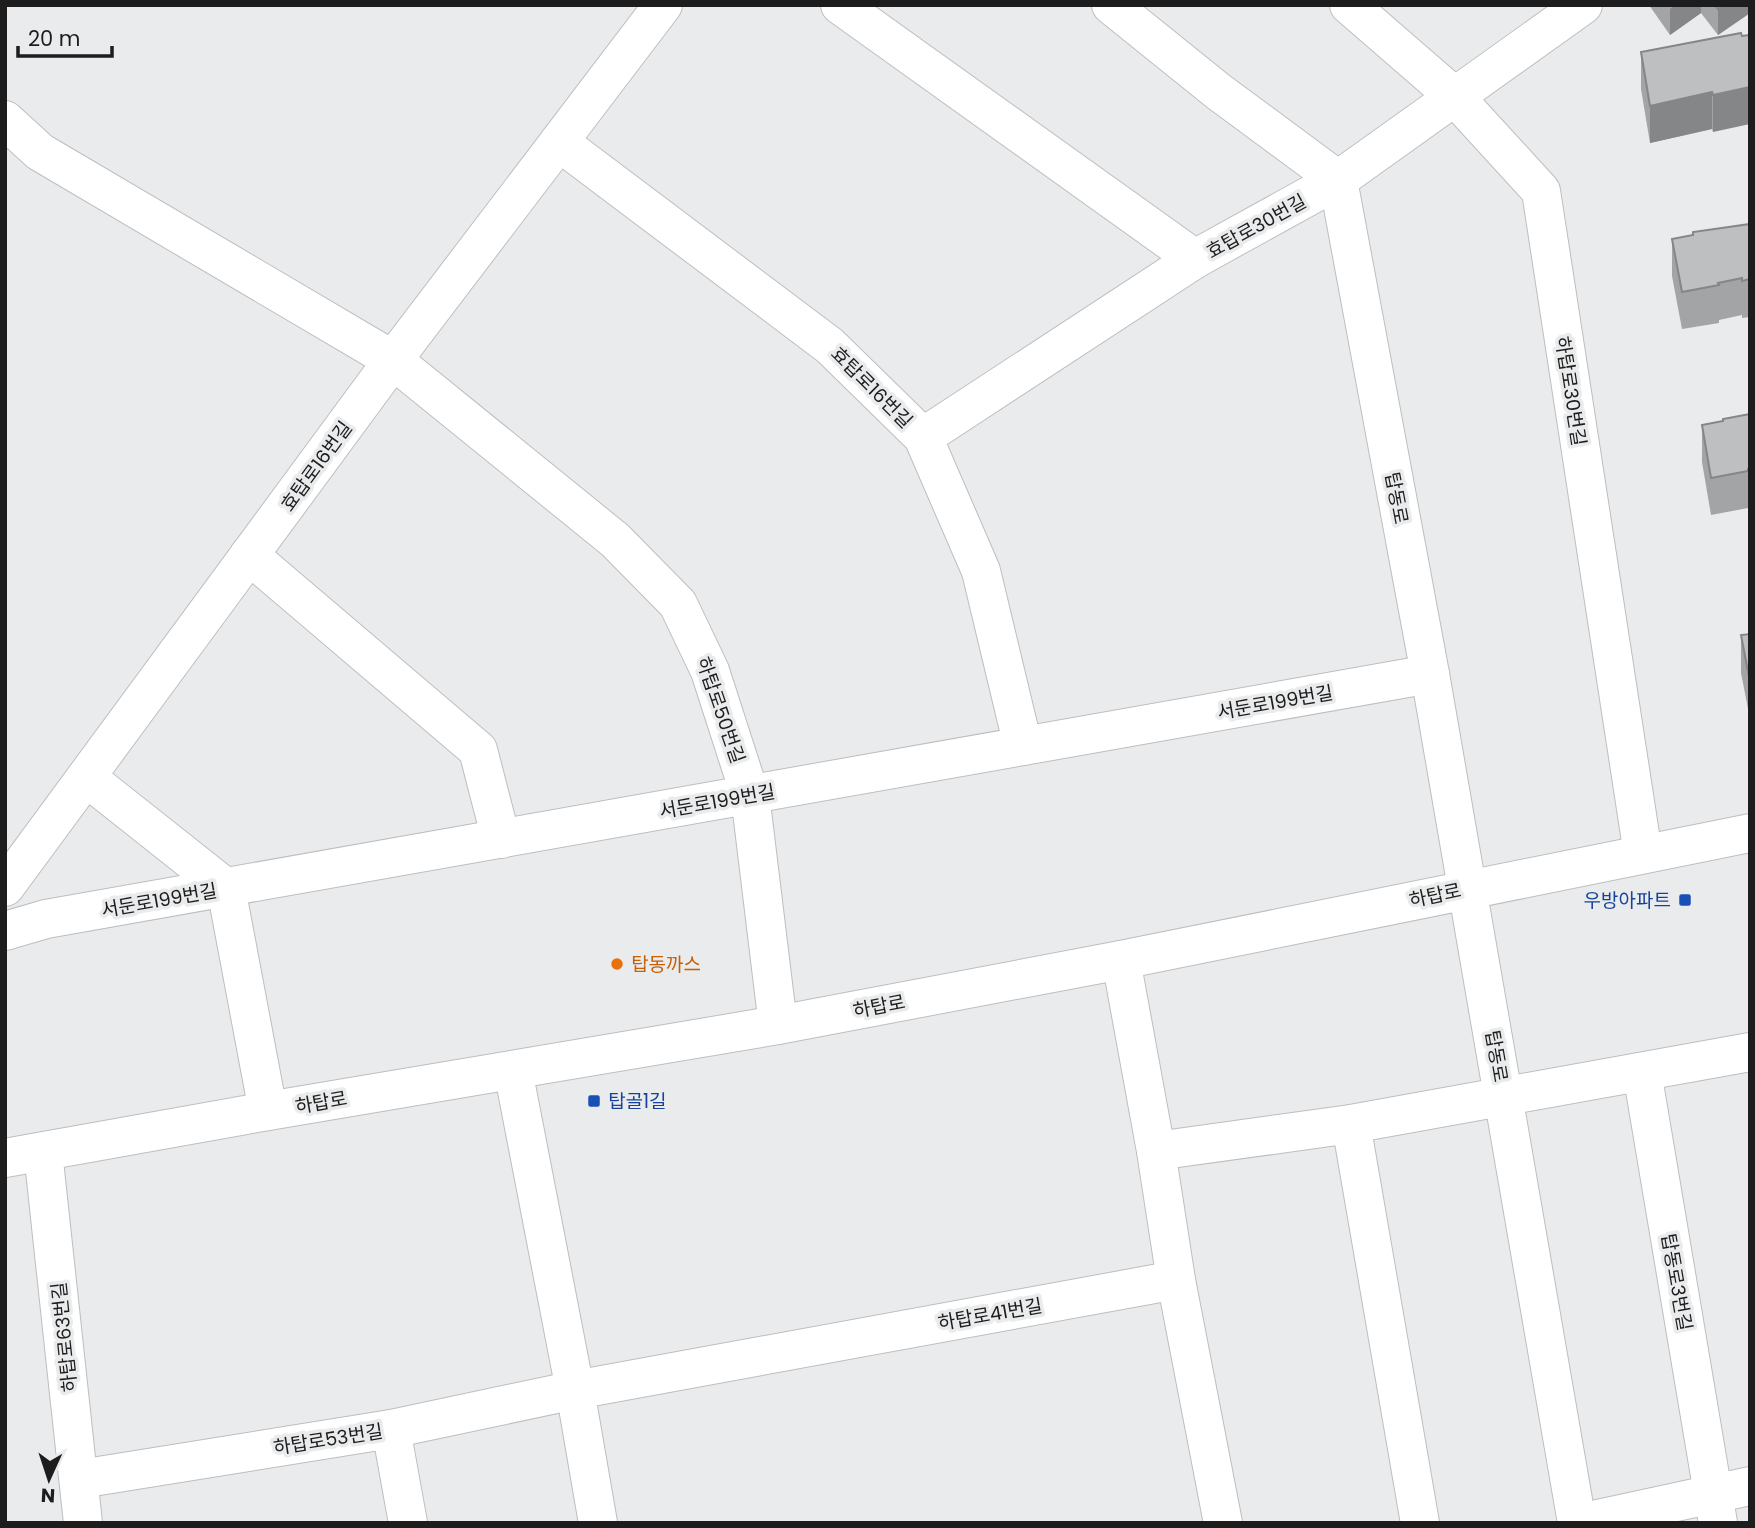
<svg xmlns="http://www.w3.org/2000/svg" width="1755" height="1528" font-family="Poppins,'Noto Sans KR',sans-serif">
  <rect width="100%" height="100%" fill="#eaebec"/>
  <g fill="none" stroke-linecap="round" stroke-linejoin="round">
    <defs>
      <g id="minor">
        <path d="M 840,5 L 1195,259"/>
        <path d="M 1111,5 L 1219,92 L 1338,180 L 1430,674 L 1577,1523"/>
        <path d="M 1349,5 L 1454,96 L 1541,191 L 1643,854"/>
        <path d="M 5,120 L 40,152 L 393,360 L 615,540 L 678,604 L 710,671 L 750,795 L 778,1025"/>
        <path d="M 559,142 L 830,346 L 923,437 L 981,571 L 1023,746"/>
        <path d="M 923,437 L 1195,259 L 1338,180 L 1583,5"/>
        <path d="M 249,555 L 478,750 L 501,839"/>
        <path d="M 86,777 L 226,888 L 268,1111"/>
        <path d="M 5,887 L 393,360 L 663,5"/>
        <path d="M 5,931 L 46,919 L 1430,674"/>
        <path d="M 1121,960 L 1156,1151 L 1176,1280 L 1223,1523"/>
        <path d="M 513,1070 L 575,1390 L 598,1523"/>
        <path d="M 1642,1072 L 1718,1523"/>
        <path d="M 1351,1124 L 1420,1523"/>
        <path d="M 1156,1151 L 1351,1124 L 1750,1052"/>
        <path d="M 43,1152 L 83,1523"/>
        <path d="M 5,1158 L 268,1111 L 778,1025 L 1121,960 L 1750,833"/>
        <path d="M 391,1429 L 408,1523"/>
        <path d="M 80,1479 L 391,1429 L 575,1390 L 1176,1280"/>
        <path d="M 1579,1523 L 1750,1486"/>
      </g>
    </defs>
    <use href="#minor" stroke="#bdbec0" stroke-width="40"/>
    <use href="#minor" stroke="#fff" stroke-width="38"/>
  </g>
  <g fill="#a3a4a6">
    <path d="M 1649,5 L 1750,5 L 1750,13 L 1718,35 L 1701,13 L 1670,35 Z"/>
    <path d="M 1741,33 L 1713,132 L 1712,129 L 1650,143 L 1641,89 L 1641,52 Z"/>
    <path d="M 1750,224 L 1750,317 L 1742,318 L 1742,315 L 1719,320 L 1719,323 L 1682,329 L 1672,276 L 1672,239 Z"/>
    <path d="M 1750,414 L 1750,505 L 1748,506 L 1748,508 L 1711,515 L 1702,462 L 1702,425 L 1723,421 L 1723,419 Z"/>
    <path d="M 1750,634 L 1750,719 L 1741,673 L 1741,635 Z"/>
  </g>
  <g fill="#858687">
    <path d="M 1675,5 L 1701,5 L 1701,13 L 1670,35 L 1670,9 Z"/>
    <path d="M 1723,5 L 1750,5 L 1750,13 L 1718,35 L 1718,9 Z"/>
    <path d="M 1750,87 L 1750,124 L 1713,132 L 1713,95 Z"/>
    <path d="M 1712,92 L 1712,129 L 1650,143 L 1650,106 Z"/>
  </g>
  <g fill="#bebfc1" stroke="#858687" stroke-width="2">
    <path d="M 1715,5 L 1723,5 L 1718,9 Z"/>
    <path d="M 1741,33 L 1742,36 L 1750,35 L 1750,87 L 1713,95 L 1712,92 L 1650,106 L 1641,52 Z"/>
    <path d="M 1750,224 L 1750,279 L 1742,281 L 1742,278 L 1718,283 L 1719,285 L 1682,292 L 1672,239 L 1693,235 L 1693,232 Z"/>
    <path d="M 1750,414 L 1750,468 L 1748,469 L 1748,471 L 1711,478 L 1702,425 L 1723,421 L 1723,419 Z"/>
    <path d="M 1750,634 L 1750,682 L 1741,635 Z"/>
  </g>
  <g fill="#1a4fb4" stroke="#eaebec" stroke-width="2.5">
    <rect x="1678" y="893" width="14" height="14" rx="3.5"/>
    <rect x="587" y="1094" width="14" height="14" rx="3.5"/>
  </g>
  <circle fill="#e8710a" stroke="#eaebec" stroke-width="2.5" cx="617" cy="964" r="7"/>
  <g text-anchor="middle" stroke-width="7" stroke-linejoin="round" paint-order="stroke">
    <g font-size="19" fill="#1d1d1d" stroke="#eaebec">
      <text transform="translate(1256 226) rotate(-29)" y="7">효탑로30번길</text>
      <text transform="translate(872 387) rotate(45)" y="7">효탑로16번길</text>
      <text transform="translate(1571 391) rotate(81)" y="7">하탑로30번길</text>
      <text transform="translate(316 466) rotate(-54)" y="7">효탑로16번길</text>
      <text transform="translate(1397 498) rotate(79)" y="7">탑동로</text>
      <text transform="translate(1275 702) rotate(-10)" y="7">서둔로199번길</text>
      <text transform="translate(721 710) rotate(71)" y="7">하탑로50번길</text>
      <text transform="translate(717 801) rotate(-10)" y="7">서둔로199번길</text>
      <text transform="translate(1435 895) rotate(-12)" y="7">하탑로</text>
      <text transform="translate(159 900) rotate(-10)" y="7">서둔로199번길</text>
      <text transform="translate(879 1006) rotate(-11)" y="7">하탑로</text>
      <text transform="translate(1497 1056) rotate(80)" y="7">탑동로</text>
      <text transform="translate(321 1102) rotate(-10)" y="7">하탑로</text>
      <text transform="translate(1677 1282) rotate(80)" y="7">탑동로3번길</text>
      <text transform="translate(990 1314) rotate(-10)" y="7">하탑로41번길</text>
      <text transform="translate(64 1337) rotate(-96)" y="7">하탑로63번길</text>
      <text transform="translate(328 1439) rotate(-9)" y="7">하탑로53번길</text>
    </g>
    <g font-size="19" fill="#164399" stroke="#eaebec" text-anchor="end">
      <text x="1671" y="907">우방아파트</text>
      <text x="608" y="1108" text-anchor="start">탑골1길</text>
    </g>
    <g font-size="19" fill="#c56008" stroke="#eaebec" text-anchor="start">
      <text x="631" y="971">탑동까스</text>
    </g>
  </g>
  <rect width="1755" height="1528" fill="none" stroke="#1d1d1d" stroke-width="14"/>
  <g transform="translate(49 1479) rotate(183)" stroke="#eaebec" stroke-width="5" paint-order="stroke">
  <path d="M0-5L12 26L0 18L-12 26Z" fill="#1d1d1d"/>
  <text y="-10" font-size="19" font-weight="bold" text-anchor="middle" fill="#1d1d1d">N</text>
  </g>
  <path d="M18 46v10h94v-10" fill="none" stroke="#1d1d1d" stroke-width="3.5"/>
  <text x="28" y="46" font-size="21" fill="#1d1d1d" stroke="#eaebec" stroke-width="5" paint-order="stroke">20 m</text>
</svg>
